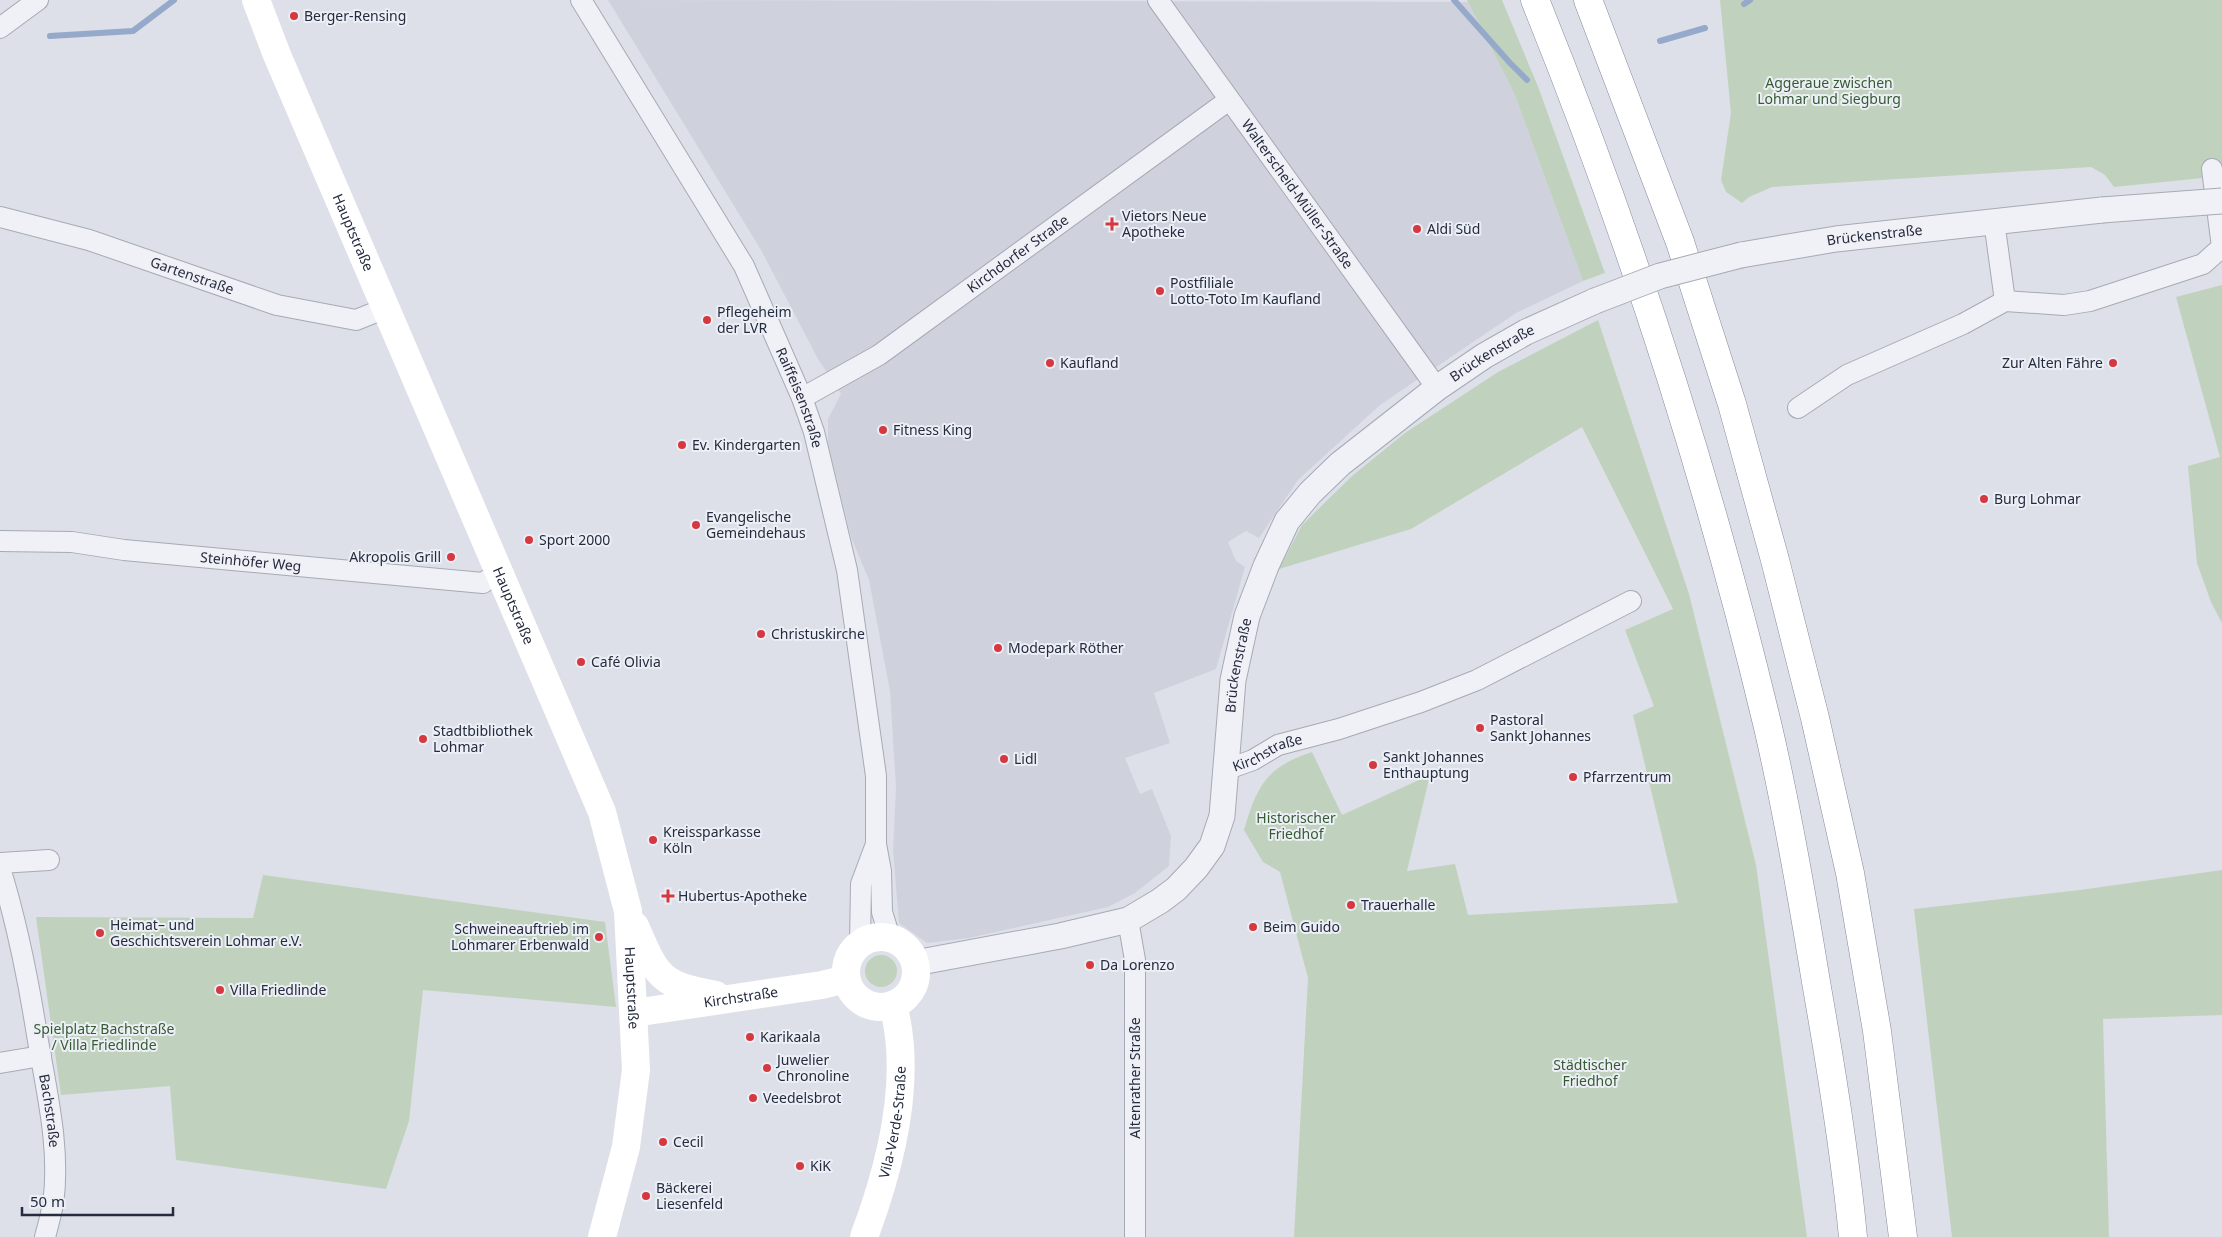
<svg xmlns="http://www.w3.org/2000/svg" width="2222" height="1237" font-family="'Noto Sans',sans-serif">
  <rect width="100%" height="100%" fill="#dde0e8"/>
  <path fill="#cfd2dd" d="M 608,0 L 1468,2 L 1514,93 L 1583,281 L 1516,313 L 1380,405 L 1298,480 L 1259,538 L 1246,531 L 1228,542 L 1236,561 L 1245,567 L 1216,669 L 1154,693 L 1170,743 L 1125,758 L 1140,794 L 1152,789 L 1171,836 L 1169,866 L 1135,893 L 1108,907 L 969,938 L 927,943 L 899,923 L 893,850 L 896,788 L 890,691 L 869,580 L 851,537 L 828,444 L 828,419 L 841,394 L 818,359 L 761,250 Z"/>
  <g fill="#c0d2bd">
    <path d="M 1467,0 L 1502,0 L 1539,89 L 1605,273 L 1583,281 L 1514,93 Z"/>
    <path d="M 1720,0 L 2222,0 L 2222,176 L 2114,187 L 2105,175 L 2091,167 L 1772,187 L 1749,197 L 1742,203 L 1726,192 L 1721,180 L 1731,113 Z"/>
    <path d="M 2222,285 L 2222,623 L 2211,602 L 2197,563 L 2188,466 L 2220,457 L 2176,297 Z"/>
    <path d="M 1598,320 L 1689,594 L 1756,865 L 1807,1237 L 1294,1237 L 1308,978 L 1280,872 L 1263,862 L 1244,830 C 1257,786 1266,767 1312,752 L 1342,815 L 1430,775 L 1407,871 L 1455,864 L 1468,915 L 1678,903 L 1633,715 L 1654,706 L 1625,630 L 1673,609 L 1582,427 L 1411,529 L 1279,569 L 1302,525 L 1352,476 L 1405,433 L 1498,372 Z"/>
    <path d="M 2222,870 L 2222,1015 L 2103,1019 L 2109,1237 L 1952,1237 L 1914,909 L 2080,890 Z"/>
    <path d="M 263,875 L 605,922 L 616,1007 L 423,990 L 409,1121 L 386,1189 L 176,1160 L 170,1086 L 61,1095 L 36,917 L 253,918 Z"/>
    <circle cx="881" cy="971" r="16"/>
  </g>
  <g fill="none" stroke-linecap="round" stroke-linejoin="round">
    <g stroke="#95a9ca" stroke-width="6">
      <path d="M 1454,0 L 1510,63 L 1527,80"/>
      <path d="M 1744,4 L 1750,0"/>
      <path d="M 50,36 L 133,31 L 174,0"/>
      <path d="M 1660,41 L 1705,28"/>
    </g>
    <defs>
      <g id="minor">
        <path id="s1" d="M 581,0 L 744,266 L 802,398 L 814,432 L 847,570 L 876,776 L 876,844 L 881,871 L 882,912 L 890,938"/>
        <path id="s2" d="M 1158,0 L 1437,388"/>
        <path d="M 0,28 L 38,0"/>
        <path id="s3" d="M 0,217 L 89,240 L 277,305 L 356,320 L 386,308"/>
        <path d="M 1994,221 L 2005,301"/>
        <path id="s4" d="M 802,398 L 879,355 L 1229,100"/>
        <path d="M 1798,408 L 1847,375 L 1963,324 L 2005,301 L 2064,305 L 2090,301 L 2203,264 L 2222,247 L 2212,169"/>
        <path id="s5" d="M 0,541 L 72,542 L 124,550 L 483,583 L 500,571"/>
        <path id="s6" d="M 1225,770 L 1253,760 L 1278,745 L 1339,729 L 1421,702 L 1477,680 L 1631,601"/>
        <path d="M 0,863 L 49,860"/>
        <path id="s7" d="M 0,868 C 17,923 28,978 37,1035 C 46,1089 61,1149 53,1204 C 51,1215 48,1226 45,1237"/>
        <path d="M 1128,920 L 1135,960 L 1135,1237"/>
        <path d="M 860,944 L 861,884 L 876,844"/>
        <path d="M 0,1063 L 41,1056"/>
      </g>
      <g id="tertiary">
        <path id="s8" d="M 1741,255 L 1836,239 L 2102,210"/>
        <path id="s9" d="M 915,963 L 1060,936 L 1128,920 L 1160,901 L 1176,889 L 1196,868 L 1212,846 L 1222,816 L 1233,680 L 1247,616 L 1266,566 L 1287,521 L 1310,493 L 1340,464 L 1437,388 L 1484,356 L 1526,332 L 1595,301"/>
      </g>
      <g id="motorway">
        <path d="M 1535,0 C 1630,235 1708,477 1767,723 C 1787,808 1802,896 1816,982 C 1831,1067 1845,1152 1853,1237"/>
        <path d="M 1588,0 L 1680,242 L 1732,404 L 1775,560 L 1815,718 L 1850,873 L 1877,1031 L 1903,1237"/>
      </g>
    </defs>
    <use href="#minor" stroke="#a6aab5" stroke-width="22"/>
    <use href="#tertiary" stroke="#a6aab5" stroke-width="27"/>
    <use href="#motorway" stroke="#838b9f" stroke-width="29"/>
    <use href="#minor" stroke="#f0f1f6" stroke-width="20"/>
    <use href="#tertiary" stroke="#f0f1f6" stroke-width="25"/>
    <g stroke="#fff" stroke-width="28">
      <path id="s10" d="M 256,0 L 277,55 L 602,812 L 628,911 L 636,1070 L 626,1147 L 602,1237"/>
      <path d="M 635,926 C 657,977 660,985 716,995"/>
      <circle cx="881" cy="972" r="35"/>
      <path id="s11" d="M 634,1013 L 822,985 L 846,979"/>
      <path id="s12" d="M 864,1237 C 890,1168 913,1078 893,1005"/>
    </g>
    <use href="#motorway" stroke="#fff" stroke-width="28"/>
    <defs>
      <g id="tertiary-bridge">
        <path d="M 2102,210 L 2222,201"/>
        <path d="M 1595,301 L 1660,276 L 1741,255"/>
      </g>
    </defs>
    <use href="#tertiary-bridge" stroke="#a6aab5" stroke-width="27" stroke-linecap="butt"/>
    <use href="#tertiary-bridge" stroke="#f0f1f6" stroke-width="25"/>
  </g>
  <g fill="#d6383f" stroke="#eceff5" stroke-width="2">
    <circle cx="294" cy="16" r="5"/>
    <path d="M1109.5 216.5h5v5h5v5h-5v5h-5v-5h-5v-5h5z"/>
    <circle cx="1417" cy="229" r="5"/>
    <circle cx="1160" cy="291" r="5"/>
    <circle cx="707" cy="320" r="5"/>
    <circle cx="1050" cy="363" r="5"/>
    <circle cx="2113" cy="363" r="5"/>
    <circle cx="883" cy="430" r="5"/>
    <circle cx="682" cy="445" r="5"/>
    <circle cx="1984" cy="499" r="5"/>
    <circle cx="696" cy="525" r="5"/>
    <circle cx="529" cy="540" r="5"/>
    <circle cx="451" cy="557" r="5"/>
    <circle cx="761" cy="634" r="5"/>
    <circle cx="998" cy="648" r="5"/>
    <circle cx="581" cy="662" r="5"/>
    <circle cx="1480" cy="728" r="5"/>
    <circle cx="423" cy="739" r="5"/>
    <circle cx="1004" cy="759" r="5"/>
    <circle cx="1373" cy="765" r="5"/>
    <circle cx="1573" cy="777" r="5"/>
    <circle cx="653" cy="840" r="5"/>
    <path d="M665.5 888.5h5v5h5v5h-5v5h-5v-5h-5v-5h5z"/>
    <circle cx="1351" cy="905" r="5"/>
    <circle cx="1253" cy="927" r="5"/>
    <circle cx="100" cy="933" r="5"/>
    <circle cx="599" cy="937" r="5"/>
    <circle cx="1090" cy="965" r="5"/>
    <circle cx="220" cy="990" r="5"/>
    <circle cx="750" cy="1037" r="5"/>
    <circle cx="767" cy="1068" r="5"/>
    <circle cx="753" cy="1098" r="5"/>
    <circle cx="663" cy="1142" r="5"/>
    <circle cx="800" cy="1166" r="5"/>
    <circle cx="646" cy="1196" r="5"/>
  </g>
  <g text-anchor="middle" stroke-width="4" stroke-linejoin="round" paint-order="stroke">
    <g font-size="14" fill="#252c3f" stroke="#eceff5" text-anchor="start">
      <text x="304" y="21">Berger-Rensing</text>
      <text x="1122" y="221">Vietors Neue<tspan x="1122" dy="16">Apotheke</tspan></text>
      <text x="1427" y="234">Aldi Süd</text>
      <text x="1170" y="288">Postfiliale<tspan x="1170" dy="16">Lotto-Toto Im Kaufland</tspan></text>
      <text x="717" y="317">Pflegeheim<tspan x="717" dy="16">der LVR</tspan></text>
      <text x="1060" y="368">Kaufland</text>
      <text x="2103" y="368" text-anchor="end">Zur Alten Fähre</text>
      <text x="893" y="435">Fitness King</text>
      <text x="692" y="450">Ev. Kindergarten</text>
      <text x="1994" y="504">Burg Lohmar</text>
      <text x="706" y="522">Evangelische<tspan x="706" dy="16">Gemeindehaus</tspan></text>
      <text x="539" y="545">Sport 2000</text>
      <text x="441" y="562" text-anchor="end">Akropolis Grill</text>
      <text x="771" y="639">Christuskirche</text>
      <text x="1008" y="653">Modepark Röther</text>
      <text x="591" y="667">Café Olivia</text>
      <text x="1490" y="725">Pastoral<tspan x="1490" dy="16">Sankt Johannes</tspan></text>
      <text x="433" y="736">Stadtbibliothek<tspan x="433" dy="16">Lohmar</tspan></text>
      <text x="1383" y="762">Sankt Johannes<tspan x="1383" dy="16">Enthauptung</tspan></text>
      <text x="1014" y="764">Lidl</text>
      <text x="1583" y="782">Pfarrzentrum</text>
      <text x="663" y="837">Kreissparkasse<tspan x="663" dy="16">Köln</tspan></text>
      <text x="678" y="901">Hubertus-Apotheke</text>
      <text x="1361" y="910">Trauerhalle</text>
      <text x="110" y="930">Heimat– und<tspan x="110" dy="16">Geschichtsverein Lohmar e.V.</tspan></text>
      <text x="1263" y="932">Beim Guido</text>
      <text x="589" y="934" text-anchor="end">Schweineauftrieb im<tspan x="589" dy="16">Lohmarer Erbenwald</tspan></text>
      <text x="1100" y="970">Da Lorenzo</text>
      <text x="230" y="995">Villa Friedlinde</text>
      <text x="760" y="1042">Karikaala</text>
      <text x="777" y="1065">Juwelier<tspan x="777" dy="16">Chronoline</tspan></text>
      <text x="763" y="1103">Veedelsbrot</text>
      <text x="673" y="1147">Cecil</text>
      <text x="810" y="1171">KiK</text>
      <text x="656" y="1193">Bäckerei<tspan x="656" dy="16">Liesenfeld</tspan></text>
    </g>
    <g font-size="14" fill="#355b32" stroke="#eceff5">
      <text x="1829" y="88">Aggeraue zwischen<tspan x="1829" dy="16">Lohmar und Siegburg</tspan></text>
      <text x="1296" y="823">Historischer<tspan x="1296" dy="16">Friedhof</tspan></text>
      <text x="104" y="1034">Spielplatz Bachstraße<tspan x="104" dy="16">/ Villa Friedlinde</tspan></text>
      <text x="1590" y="1070">Städtischer<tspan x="1590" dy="16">Friedhof</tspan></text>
    </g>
    <g font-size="14" fill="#252c3f" stroke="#eceff5">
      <text dy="5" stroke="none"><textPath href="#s2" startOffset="239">Walterscheid-Müller-Straße</textPath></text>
      <text dy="5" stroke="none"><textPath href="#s10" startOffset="252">Hauptstraße</textPath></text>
      <text dy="5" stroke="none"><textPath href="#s8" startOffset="135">Brückenstraße</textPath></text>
      <text dy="5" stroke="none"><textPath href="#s4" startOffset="260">Kirchdorfer Straße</textPath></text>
      <text dy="5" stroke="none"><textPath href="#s3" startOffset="201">Gartenstraße</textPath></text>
      <text dy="5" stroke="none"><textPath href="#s9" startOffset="934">Brückenstraße</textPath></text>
      <text dy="5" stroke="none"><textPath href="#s1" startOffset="455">Raiffeisenstraße</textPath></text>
      <text dy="5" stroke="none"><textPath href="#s5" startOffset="252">Steinhöfer Weg</textPath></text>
      <text dy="5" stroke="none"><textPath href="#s10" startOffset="658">Hauptstraße</textPath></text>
      <text dy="5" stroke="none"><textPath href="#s9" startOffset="514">Brückenstraße</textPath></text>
      <text dy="5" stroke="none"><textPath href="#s6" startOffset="46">Kirchstraße</textPath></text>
      <text dy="5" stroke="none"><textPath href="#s10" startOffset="1062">Hauptstraße</textPath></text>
      <text dy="5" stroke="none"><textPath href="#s11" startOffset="108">Kirchstraße</textPath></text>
      <text transform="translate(1135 1078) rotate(-90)" y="5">Altenrather Straße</text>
      <text dy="5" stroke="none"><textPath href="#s7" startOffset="248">Bachstraße</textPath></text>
      <text dy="5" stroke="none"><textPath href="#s12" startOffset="119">Vila-Verde-Straße</textPath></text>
    </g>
  </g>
  <path d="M22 1207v8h151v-8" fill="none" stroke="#252c3f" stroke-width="2.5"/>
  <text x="30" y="1207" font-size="15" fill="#252c3f" stroke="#eceff5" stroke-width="4" paint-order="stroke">50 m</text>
</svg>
